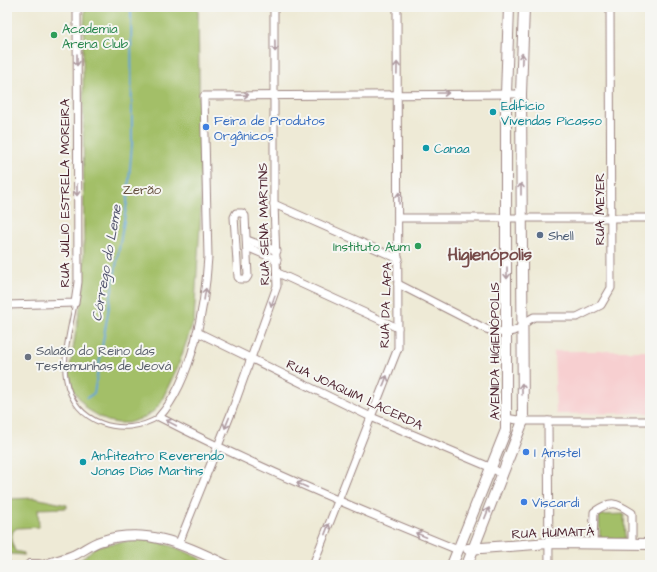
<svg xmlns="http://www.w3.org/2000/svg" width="657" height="572" font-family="'Architects Daughter',sans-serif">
  <rect width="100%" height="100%" fill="#f6f6f2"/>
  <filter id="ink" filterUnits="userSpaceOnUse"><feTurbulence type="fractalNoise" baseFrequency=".025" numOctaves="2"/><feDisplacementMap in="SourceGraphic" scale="8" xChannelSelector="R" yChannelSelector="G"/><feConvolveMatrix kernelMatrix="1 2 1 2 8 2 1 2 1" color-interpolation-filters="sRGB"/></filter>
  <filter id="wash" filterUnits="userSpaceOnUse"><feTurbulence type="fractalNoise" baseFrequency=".012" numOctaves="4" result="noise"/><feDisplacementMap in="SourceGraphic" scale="16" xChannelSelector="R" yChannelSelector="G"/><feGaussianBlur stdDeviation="0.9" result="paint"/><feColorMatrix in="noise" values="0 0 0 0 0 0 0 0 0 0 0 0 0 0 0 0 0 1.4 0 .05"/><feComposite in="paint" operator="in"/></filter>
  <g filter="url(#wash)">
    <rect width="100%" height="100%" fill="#eeead6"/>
    <path fill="#f7cfd0" d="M 554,351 L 650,351 L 650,413 L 556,414 Z"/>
    <g fill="#a3bf67" stroke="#766f49">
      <path d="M 85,7 L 198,7 L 201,209 L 194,320 L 178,366 L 160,404 L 154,411 L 143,418 L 128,423 L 118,423 L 107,421 L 87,409 L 74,391 L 69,373 L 84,283 L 83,50 Z"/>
      <path d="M 35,498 L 67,505 L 67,508 L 38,509 L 39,527 L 17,528 L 13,531 L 11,540 L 15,551 L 24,553 L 24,555 L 11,554 L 7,551 L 7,499 Z"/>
      <path d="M 624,514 L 625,539 L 600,539 L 599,515 Z"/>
      <path d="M 142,539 C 169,544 187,550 210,565 L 74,565 L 97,546 Z"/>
    </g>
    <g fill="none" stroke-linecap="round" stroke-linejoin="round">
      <path stroke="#64a5d7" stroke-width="2" d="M 87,398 L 94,393 L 127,203 L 132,144 L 131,7"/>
    </g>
  </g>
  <g filter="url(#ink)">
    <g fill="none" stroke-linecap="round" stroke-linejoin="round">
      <defs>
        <path id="service" d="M 75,303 C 71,325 62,358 66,379 C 73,424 123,439 159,417"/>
        <g id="minor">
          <path d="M 274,204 L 399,259"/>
          <path d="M 236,213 L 242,213 L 245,216 L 248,276 L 246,279 L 240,279 L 238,277 L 234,217 Z"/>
          <path d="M 399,218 L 650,218"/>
          <path d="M 247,240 L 277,251"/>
          <path d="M 247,247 L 277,260"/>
          <path d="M 278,273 L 398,328"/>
          <path d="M 398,284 L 486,329 C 498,333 510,335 521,327 C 526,323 527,320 534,317 L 577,317 L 601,305 L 611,288 L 610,7"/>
          <path d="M 7,305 L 75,303 L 78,282 L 77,7"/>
          <path d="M 197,332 L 371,417 L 492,468 L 503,475"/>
          <path d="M 506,418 L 523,421 L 650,421"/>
          <path d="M 548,421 L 549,565"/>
          <path d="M 179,543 L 232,411 L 277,286 L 274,204 L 274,7"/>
          <path d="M 593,544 L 594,512 C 611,500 616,502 632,513 L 632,544"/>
          <path d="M 458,550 C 357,509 256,467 159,417 C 193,379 205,306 208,257 L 204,96 L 521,94"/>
          <path d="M 7,564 L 7,565"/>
          <path d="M 313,565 L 398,348 L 397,7"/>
        </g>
        <path id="tertiary" d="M 45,565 C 54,561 65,559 74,555 C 83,551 91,544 101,541 C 148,526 186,546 227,565"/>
        <g id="secondary">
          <path d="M 468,549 L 549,543 L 650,544"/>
          <path d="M 30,565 L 39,565"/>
          <path d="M 452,565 L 506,430 L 506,94 L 509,7"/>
          <path d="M 467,565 L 523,421 L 521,94 L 524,7"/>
        </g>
      </defs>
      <use href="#service" stroke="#9c8480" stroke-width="5.5"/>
      <use href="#minor" stroke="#9c8480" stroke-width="9"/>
      <use href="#tertiary" stroke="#9c8480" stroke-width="11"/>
      <use href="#secondary" stroke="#9c8480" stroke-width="12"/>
      <use href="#service" stroke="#fff" stroke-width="3.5"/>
      <use href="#minor" stroke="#fff" stroke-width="7"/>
      <use href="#tertiary" stroke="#fff" stroke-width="9"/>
      <use href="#secondary" stroke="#fff" stroke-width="10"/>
    </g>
    <defs><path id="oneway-shaft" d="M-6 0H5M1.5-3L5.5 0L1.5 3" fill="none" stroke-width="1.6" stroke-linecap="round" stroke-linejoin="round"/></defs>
    <g stroke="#ae9aa0">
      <use href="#oneway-shaft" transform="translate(275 46) rotate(89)"/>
      <use href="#oneway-shaft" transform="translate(522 59) rotate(-88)"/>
      <use href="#oneway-shaft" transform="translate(77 60) rotate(90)"/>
      <use href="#oneway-shaft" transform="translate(397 68) rotate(-89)"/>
      <use href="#oneway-shaft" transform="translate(443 93)"/>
      <use href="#oneway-shaft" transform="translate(243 95) rotate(-1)"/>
      <use href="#oneway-shaft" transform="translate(521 189) rotate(-90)"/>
      <use href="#oneway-shaft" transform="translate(77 190) rotate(90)"/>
      <use href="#oneway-shaft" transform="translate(399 198) rotate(-91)"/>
      <use href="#oneway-shaft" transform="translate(507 273) rotate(90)"/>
      <use href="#oneway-shaft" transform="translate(205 294) rotate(-81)"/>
      <use href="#oneway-shaft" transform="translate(273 301) rotate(110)"/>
      <use href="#oneway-shaft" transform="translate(385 381) rotate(-69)"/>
      <use href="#oneway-shaft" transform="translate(522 389) rotate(-91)"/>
      <use href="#oneway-shaft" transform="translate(171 423) rotate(-152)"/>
      <use href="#oneway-shaft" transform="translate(227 423) rotate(112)"/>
      <use href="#oneway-shaft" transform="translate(302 485) rotate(-156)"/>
      <use href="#oneway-shaft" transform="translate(487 513) rotate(-68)"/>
      <use href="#oneway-shaft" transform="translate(327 529) rotate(-69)"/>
      <use href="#oneway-shaft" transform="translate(421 535) rotate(-158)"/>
    </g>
  </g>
  <g fill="#2e9e5b" stroke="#f6f6f2" stroke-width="1.5">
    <circle cx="54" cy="35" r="4"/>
    <circle cx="418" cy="246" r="4"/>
  </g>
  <g fill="#0f9aa8" stroke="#f6f6f2" stroke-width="1.5">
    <circle cx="493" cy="112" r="4"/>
    <circle cx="426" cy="148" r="4"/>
    <circle cx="83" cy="462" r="4"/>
  </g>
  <g fill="#3f7fe0" stroke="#f6f6f2" stroke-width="1.5">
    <circle cx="206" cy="127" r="4"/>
    <circle cx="526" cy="452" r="4"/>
    <circle cx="524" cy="502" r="4"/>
  </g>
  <circle fill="#5c6f8a" stroke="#f6f6f2" stroke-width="1.5" cx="540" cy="235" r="4"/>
  <circle fill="#6b7280" stroke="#f6f6f2" stroke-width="1.5" cx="28" cy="357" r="4"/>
  <g text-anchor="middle" stroke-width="4" stroke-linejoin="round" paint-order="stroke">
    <g font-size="13" fill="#27864d" stroke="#f6f6f2" text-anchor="start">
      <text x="62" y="33">Academia<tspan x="62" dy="15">Arena Club</tspan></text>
      <text x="410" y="251" text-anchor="end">Instituto Aum</text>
    </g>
    <g font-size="13" fill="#0d838f" stroke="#f6f6f2" text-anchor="start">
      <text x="501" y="110">Edifício<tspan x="501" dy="15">Vivendas Picasso</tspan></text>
      <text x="434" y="153">Canaa</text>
      <text x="91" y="460">Anfiteatro Reverendo<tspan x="91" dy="15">Jonas Dias Martins</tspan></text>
    </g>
    <g font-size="13" fill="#366cbe" stroke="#f6f6f2" text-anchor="start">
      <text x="214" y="125">Feira de Produtos<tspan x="214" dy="15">Orgânicos</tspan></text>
      <text x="534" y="457">I Amstel</text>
      <text x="532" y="507">Viscardi</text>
    </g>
    <g font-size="13" fill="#654f3d" stroke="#f6f6f2">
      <text x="142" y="194">Zerão</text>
    </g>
    <g font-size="13" fill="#4a1f2b" stroke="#f6f6f2">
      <text transform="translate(64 193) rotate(-90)" y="5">RUA JÚLIO ESTRELA MOREIRA</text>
      <text transform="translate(599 209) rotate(-90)" y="5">RUA MEYER</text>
      <text transform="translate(263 224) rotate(-91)" y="5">RUA SENA MARTINS</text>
      <text transform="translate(385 305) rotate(-88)" y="5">RUA DA LAPA</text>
      <text transform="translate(494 351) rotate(-90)" y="5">AVENIDA HIGIENÓPOLIS</text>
      <text transform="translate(355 394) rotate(25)" y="5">RUA JOAQUIM LACERDA</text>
      <text transform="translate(553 532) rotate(-2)" y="5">RUA HUMAITÁ</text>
    </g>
    <g font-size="13" fill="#4e5e75" stroke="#f6f6f2" text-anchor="start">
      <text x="548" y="240">Shell</text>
    </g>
    <g font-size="13" fill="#5b616d" stroke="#f6f6f2" text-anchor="start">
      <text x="36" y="355">Salaão do Reino das<tspan x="36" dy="15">Testemunhas de Jeová</tspan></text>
    </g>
    <g font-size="14" font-style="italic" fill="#545570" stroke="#f6f6f2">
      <text transform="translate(106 263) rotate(-80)" y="5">Córrego do Leme</text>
    </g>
    <g font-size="17" font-weight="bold" fill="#774b4a" stroke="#f6f6f2">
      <text x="490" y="260">Higienópolis</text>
    </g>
  </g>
  <rect width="657" height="572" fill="none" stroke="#f6f6f2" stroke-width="24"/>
</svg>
